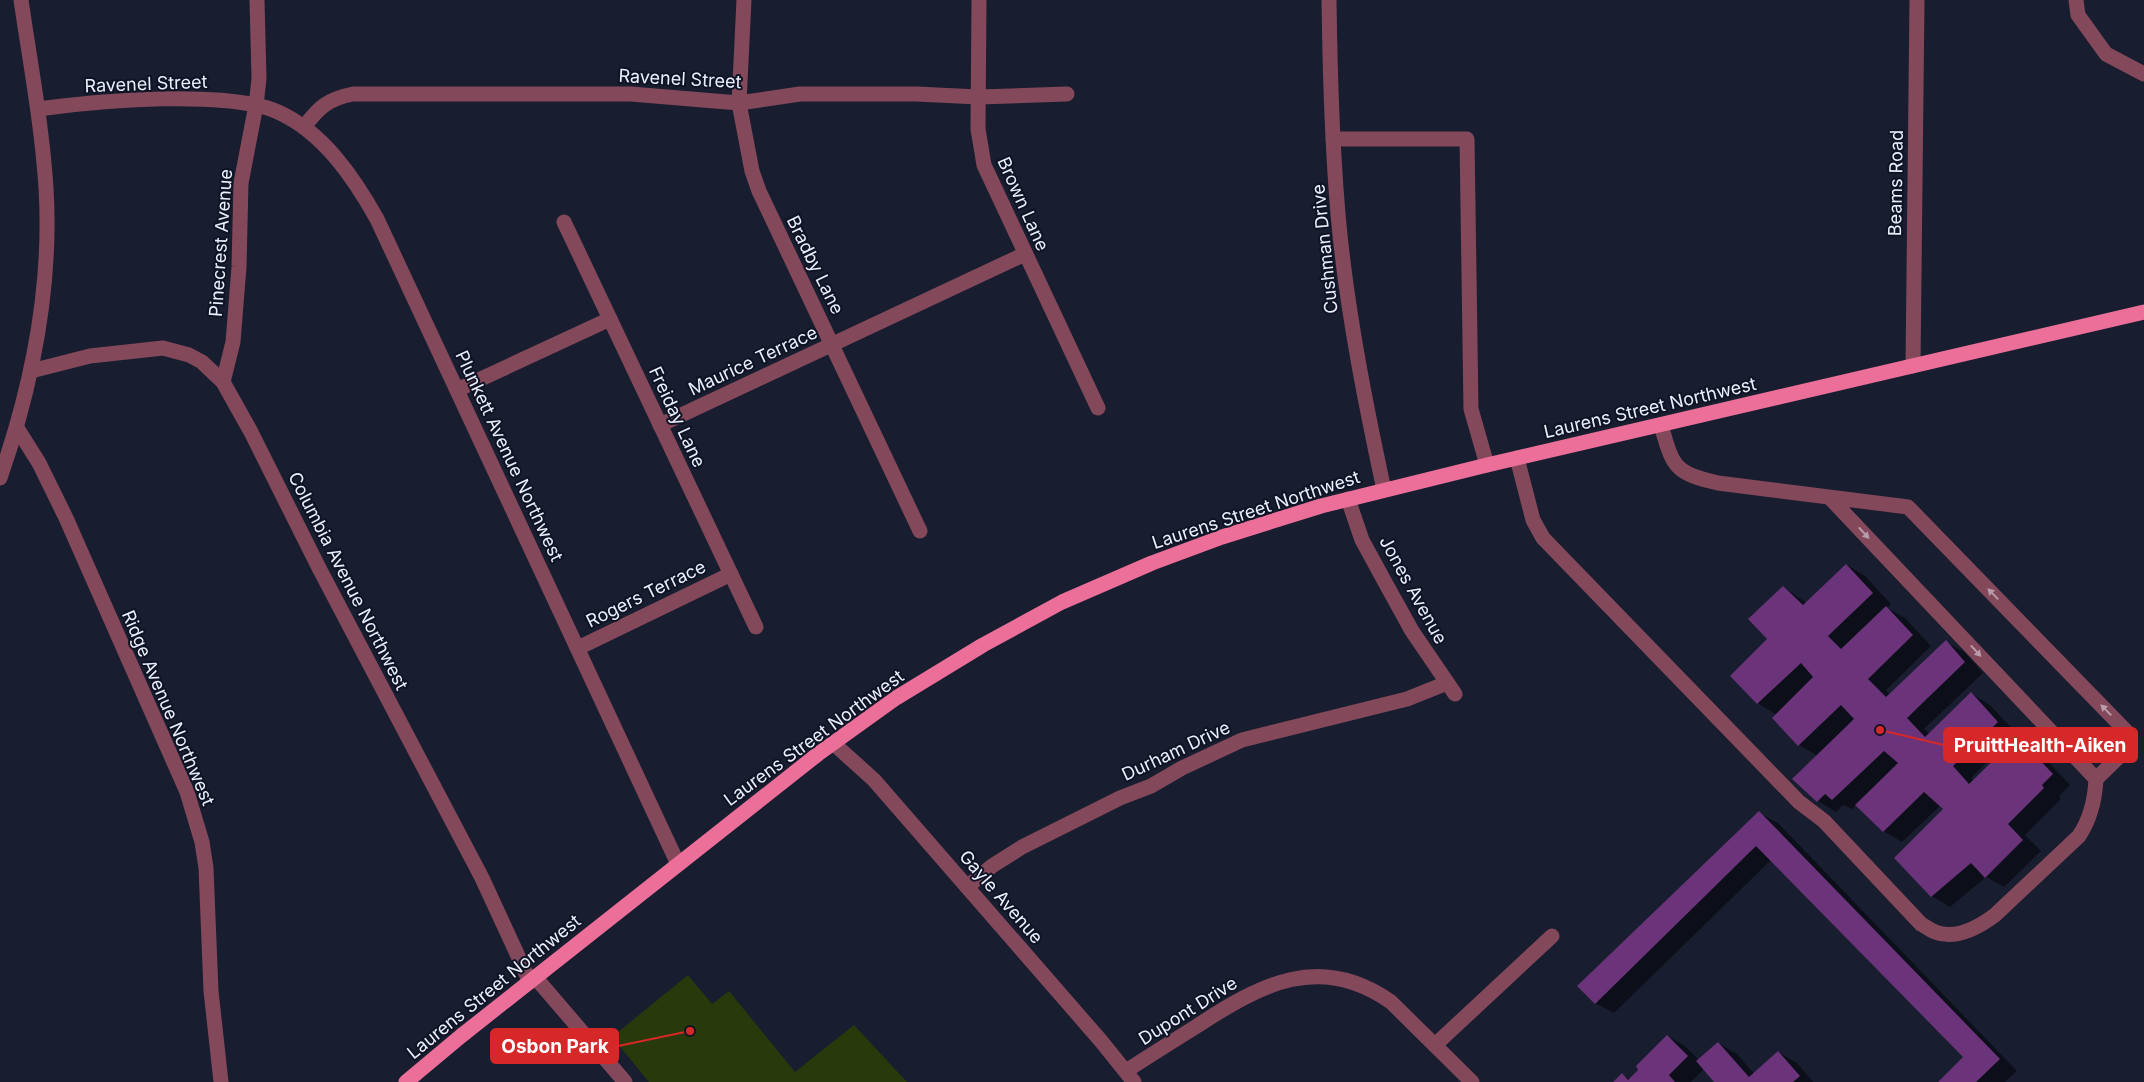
<svg xmlns="http://www.w3.org/2000/svg" width="2144" height="1082" font-family="Inter,sans-serif">
  <rect width="100%" height="100%" fill="#181d2f"/>
  <path fill="#28390b" d="M 688,975 L 712,1004 L 729,991 L 795,1072 L 854,1025 L 907,1082 L 649,1082 L 612,1037 Z"/>
  <g fill="#0007">
    <path d="M 1847,565 L 1865,576 L 1891,604 L 1887,608 L 1905,618 L 1931,646 L 1886,690 L 1890,695 L 1946,642 L 1964,652 L 1983,673 L 1924,729 L 1930,734 L 1972,694 L 1990,705 L 2016,733 L 1971,778 L 1974,781 L 2021,741 L 2039,752 L 2070,785 L 2059,796 L 2061,799 L 2025,835 L 2041,851 L 2004,887 L 1986,877 L 1950,907 L 1932,896 L 1895,858 L 1945,809 L 1941,805 L 1902,842 L 1883,831 L 1856,805 L 1852,809 L 1843,805 L 1836,812 L 1818,801 L 1794,779 L 1818,756 L 1799,745 L 1777,715 L 1757,703 L 1768,639 L 1784,588 L 1807,603 Z"/>
    <path d="M 1759,813 L 1778,823 L 2017,1071 L 2005,1082 L 1939,1082 L 1964,1057 L 1771,860 L 1614,1013 L 1595,1003 Z"/>
    <path d="M 1668,1036 L 1686,1047 L 1699,1060 L 1718,1043 L 1737,1054 L 1754,1074 L 1778,1052 L 1797,1063 L 1813,1082 L 1716,1082 L 1704,1069 L 1691,1082 L 1615,1082 L 1622,1075 L 1630,1079 Z"/>
  </g>
  <g fill="#6b3379">
    <path d="M 1846,564 L 1873,593 L 1828,636 L 1841,649 L 1886,606 L 1913,635 L 1868,679 L 1886,697 L 1946,640 L 1965,662 L 1907,718 L 1925,737 L 1971,692 L 1998,722 L 1953,766 L 1969,784 L 2007,747 L 2010,749 L 2020,739 L 2053,774 L 2042,785 L 2044,788 L 2008,824 L 2023,840 L 1985,878 L 1971,863 L 1931,897 L 1894,858 L 1943,809 L 1924,792 L 1883,832 L 1855,805 L 1898,763 L 1884,751 L 1832,800 L 1825,794 L 1817,802 L 1792,779 L 1854,719 L 1841,705 L 1798,746 L 1772,718 L 1813,677 L 1801,663 L 1757,704 L 1730,676 L 1767,639 L 1748,619 L 1783,586 L 1803,605 Z"/>
    <path d="M 1759,811 L 2000,1059 L 1976,1082 L 1938,1082 L 1963,1057 L 1756,846 L 1595,1004 L 1577,986 Z"/>
    <path d="M 1667,1035 L 1688,1056 L 1669,1075 L 1675,1082 L 1613,1082 L 1622,1073 L 1628,1080 L 1638,1070 L 1636,1066 Z"/>
    <path d="M 1718,1042 L 1749,1077 L 1778,1051 L 1800,1076 L 1793,1082 L 1714,1082 L 1696,1061 Z"/>
  </g>
  <g fill="none" stroke-linecap="round" stroke-linejoin="round">
    <g stroke="#84485b" stroke-width="15">
      <path d="M 744,0 L 739,103 L 752,171 L 759,191 L 920,531"/>
      <path d="M 979,0 L 978,129 L 984,165 L 1098,408"/>
      <path d="M 1329,0 C 1330,78 1332,157 1340,235 C 1349,321 1366,406 1384,490"/>
      <path d="M 2076,0 L 2078,15 L 2106,54 L 2144,74"/>
      <path d="M 38,109 C 97,101 225,89 278,112 C 323,132 354,178 377,219 L 678,864"/>
      <path d="M 304,127 C 319,107 328,99 353,94 L 631,94 L 739,103 L 800,94 L 916,94 L 979,97 L 1067,94"/>
      <path d="M 1333,139 L 1467,139 L 1471,409 L 1487,465"/>
      <path d="M 564,222 L 756,627"/>
      <path d="M 1913,366 L 1917,0"/>
      <path d="M 31,371 L 90,356 L 163,348 L 189,355 L 202,362 L 223,382 L 251,432 L 319,568 L 482,878 L 530,982"/>
      <path d="M 223,382 L 233,342 L 239,267 L 241,183 L 256,105 L 259,79 L 257,0"/>
      <path d="M 457,390 L 610,319"/>
      <path d="M 660,425 L 1025,254"/>
      <path d="M 1661,425 C 1673,467 1674,473 1718,483 L 1908,507 L 2126,731 L 2130,738 L 2130,746 L 2096,779 L 1830,498"/>
      <path d="M 17,428 L 39,463 L 66,518 L 187,792 L 202,842 L 206,868 L 211,991 L 221,1082"/>
      <path d="M 1517,458 L 1533,520 L 1543,538 L 1799,802 L 1824,821 L 1921,924 C 1925,926 1930,930 1935,932 C 1956,940 1979,927 1995,915 L 2079,836 C 2091,818 2095,800 2096,779"/>
      <path d="M 0,478 C 32,386 52,286 46,188 C 42,125 30,62 21,0"/>
      <path d="M 1348,499 L 1362,540 L 1386,584 L 1412,631 L 1455,694"/>
      <path d="M 578,648 L 731,574"/>
      <path d="M 833,743 L 874,780 L 1101,1041 L 1134,1082"/>
      <path d="M 967,887 L 992,866 L 1022,847 L 1120,798 L 1151,786 L 1182,768 L 1242,740 L 1407,699 L 1447,683"/>
      <path d="M 535,977 L 625,1082"/>
      <path d="M 1435,1045 L 1552,936"/>
      <path d="M 1126,1071 C 1149,1056 1173,1041 1197,1026 C 1261,984 1320,952 1391,1002 L 1472,1082"/>
    </g>
    <path stroke="#eb6f98" stroke-width="15" d="M 406,1082 L 461,1036 L 818,754 L 896,698 L 983,645 L 1062,602 L 1152,563 L 1222,537 L 1321,506 L 1487,465 L 2144,312"/>
  </g>
  <defs><path id="oneway-solid" d="M-6-.8H1V-3.2L6.5 0L1 3.2V.8H-6Z" transform="scale(1.25)"/></defs>
  <g fill="#b89cac">
    <use href="#oneway-solid" transform="translate(1864 533) rotate(47)"/>
    <use href="#oneway-solid" transform="translate(1993 594) rotate(-134)"/>
    <use href="#oneway-solid" transform="translate(1976 651) rotate(47)"/>
    <use href="#oneway-solid" transform="translate(2106 710) rotate(-134)"/>
  </g>
  <g text-anchor="middle" stroke-width="4" stroke-linejoin="round" paint-order="stroke">
    <g font-size="18" fill="#ebeffd" stroke="#0f1425">
      <text transform="translate(680 79) rotate(3)" y="6">Ravenel Street</text>
      <text transform="translate(146 84) rotate(-2)" y="6">Ravenel Street</text>
      <text transform="translate(1896 183) rotate(-89)" y="6">Beams Road</text>
      <text transform="translate(1023 204) rotate(66)" y="6">Brown Lane</text>
      <text transform="translate(221 243) rotate(-86)" y="6">Pinecrest Avenue</text>
      <text transform="translate(1325 249) rotate(-96)" y="6">Cushman Drive</text>
      <text transform="translate(815 265) rotate(64)" y="6">Bradby Lane</text>
      <text transform="translate(753 361) rotate(-25)" y="6">Maurice Terrace</text>
      <text transform="translate(1650 408) rotate(-13)" y="6">Laurens Street Northwest</text>
      <text transform="translate(677 417) rotate(65)" y="6">Freiday Lane</text>
      <text transform="translate(509 456) rotate(65)" y="6">Plunkett Avenue Northwest</text>
      <text transform="translate(1256 510) rotate(-18)" y="6">Laurens Street Northwest</text>
      <text transform="translate(348 581) rotate(63)" y="6">Columbia Avenue Northwest</text>
      <text transform="translate(1413 590) rotate(61)" y="6">Jones Avenue</text>
      <text transform="translate(646 594) rotate(-26)" y="6">Rogers Terrace</text>
      <text transform="translate(168 708) rotate(67)" y="6">Ridge Avenue Northwest</text>
      <text transform="translate(814 738) rotate(-36)" y="6">Laurens Street Northwest</text>
      <text transform="translate(1176 751) rotate(-25)" y="6">Durham Drive</text>
      <text transform="translate(1001 897) rotate(49)" y="6">Gayle Avenue</text>
      <text transform="translate(494 987) rotate(-39)" y="6">Laurens Street Northwest</text>
      <text transform="translate(1188 1011) rotate(-32)" y="6">Dupont Drive</text>
    </g>
  </g>
  <path fill="none" stroke="#d62828" stroke-width="2" d="M1880 730L1944 745M690 1031L618 1046"/>
  <g fill="#d62828" stroke="#0f1425" stroke-width="2">
    <circle cx="1880" cy="730" r="5"/>
    <circle cx="690" cy="1031" r="5"/>
  </g>
  <g fill="#d62828" stroke="#d62828" stroke-width="2">
    <rect x="1944" y="728" width="193" height="34" rx="5"/>
    <rect x="491" y="1029" width="127" height="34" rx="5"/>
  </g>
  <g font-size="19" text-anchor="middle" font-weight="bold" fill="#fff">
    <text x="2040" y="752">PruittHealth-Aiken</text>
    <text x="555" y="1053">Osbon Park</text>
  </g>
</svg>
